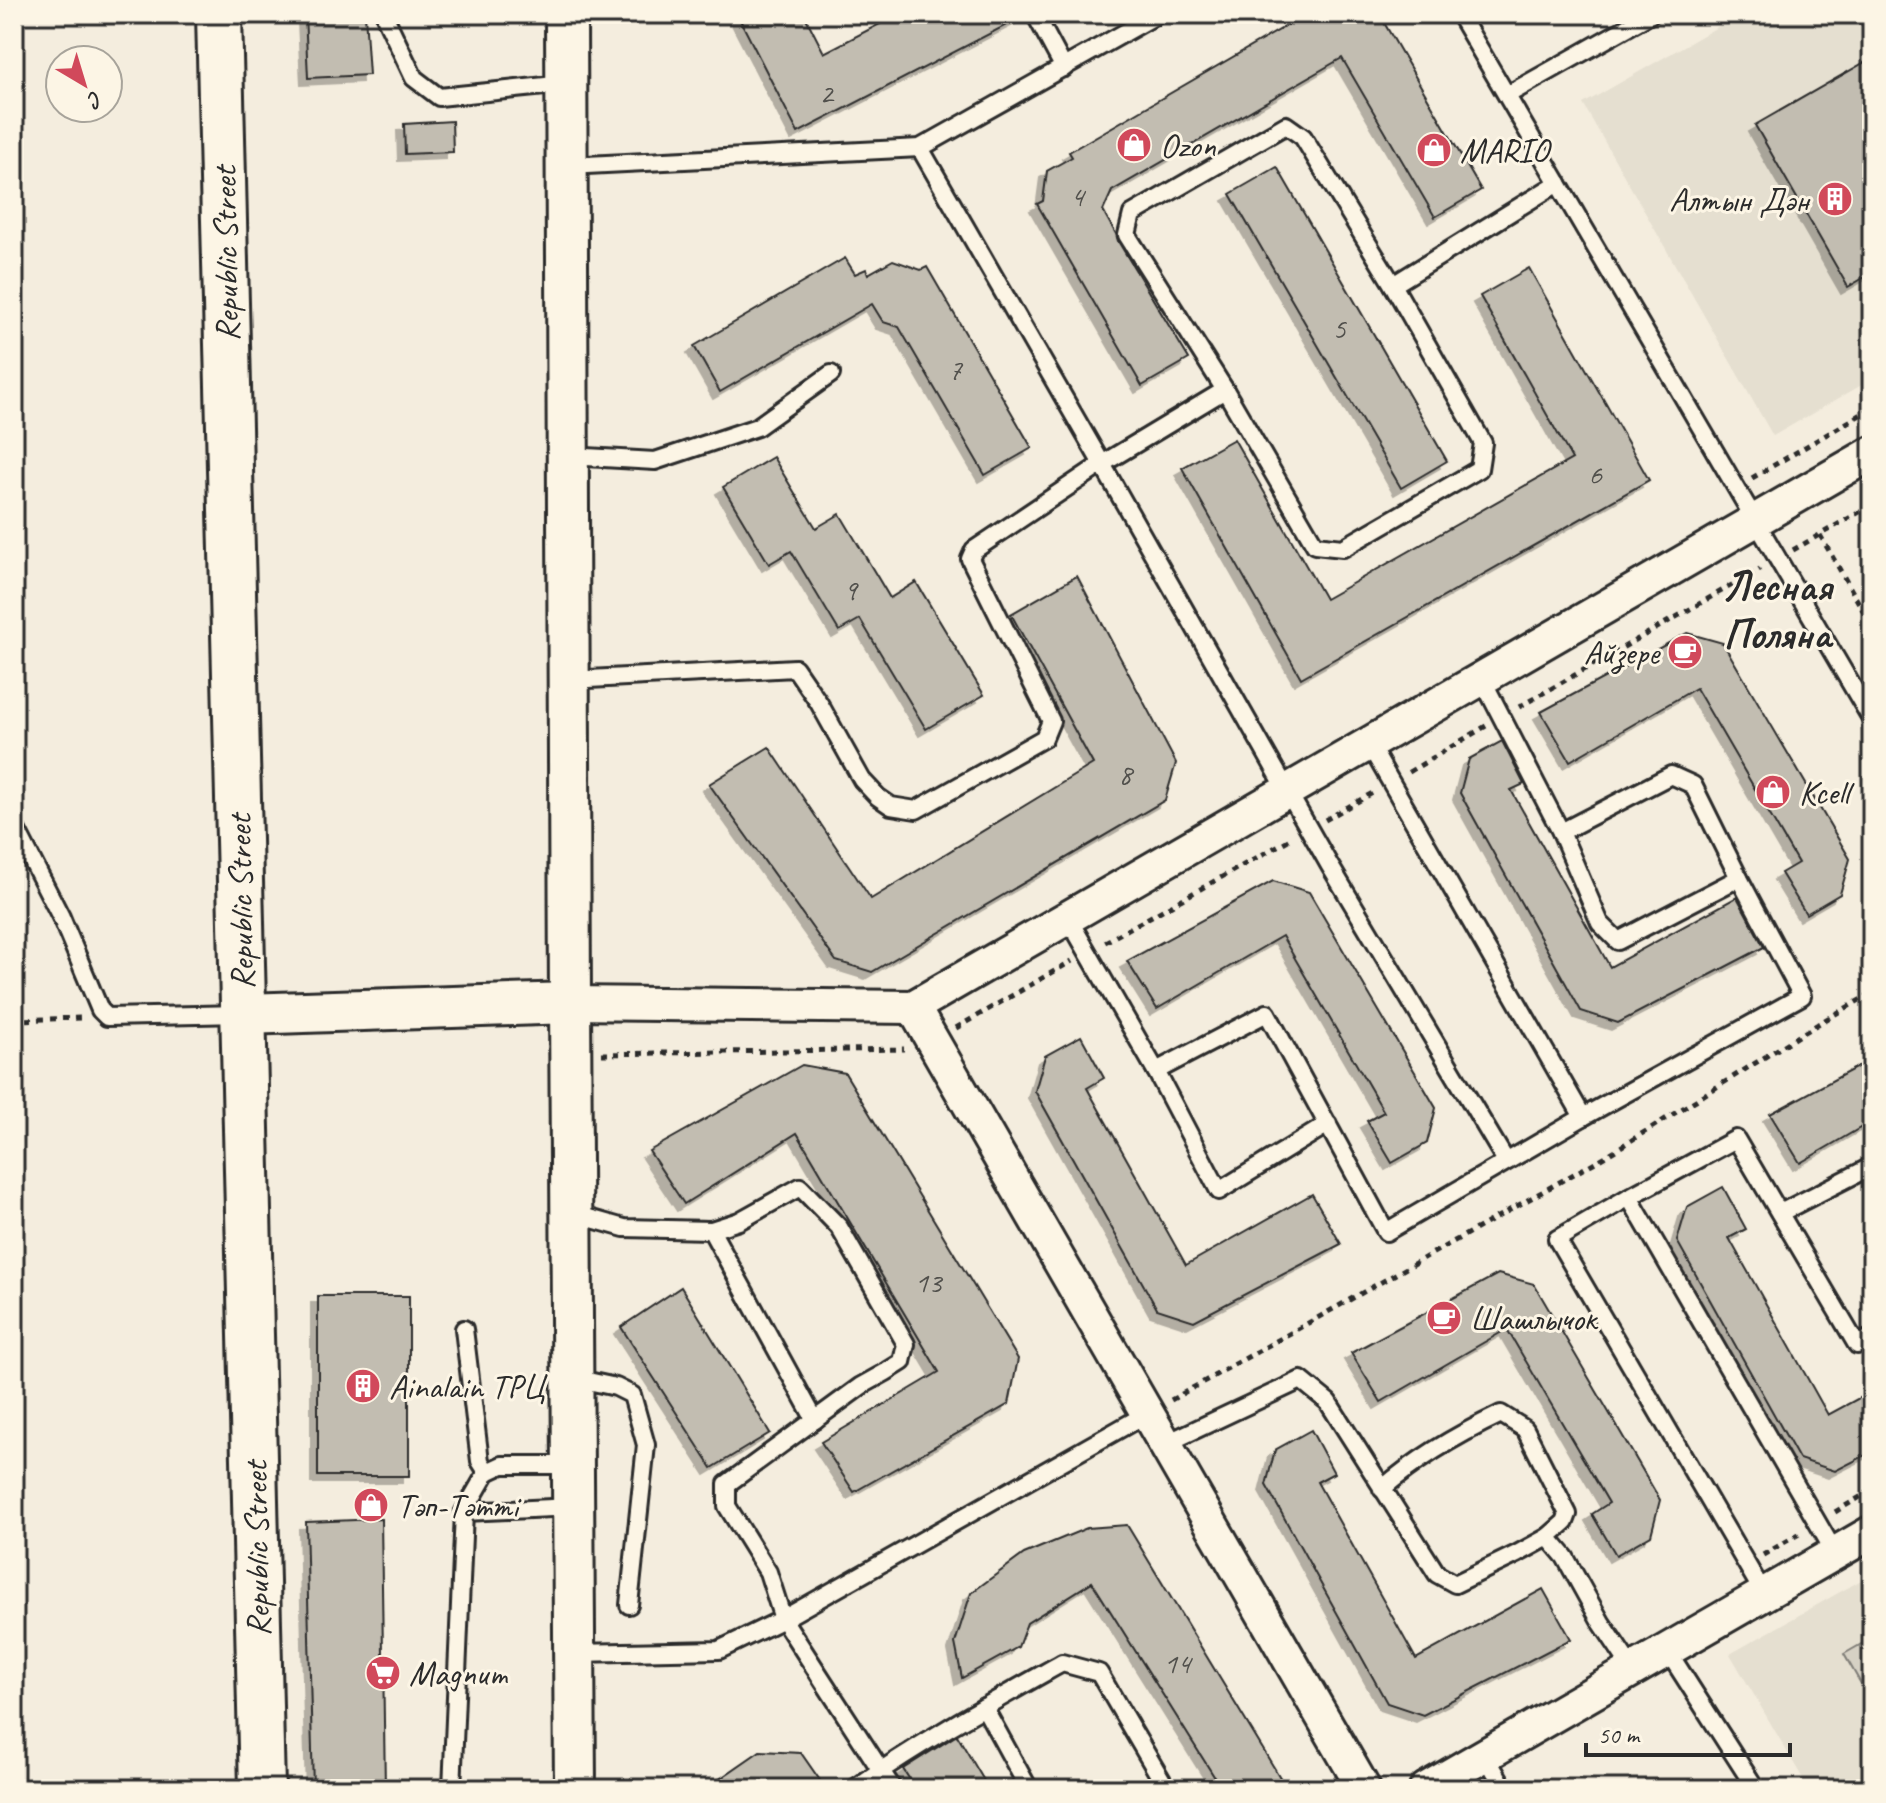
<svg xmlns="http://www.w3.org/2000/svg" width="1886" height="1803" font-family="Caveat,sans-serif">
  <defs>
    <filter id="shadow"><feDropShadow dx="-7" dy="7" stdDeviation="0" flood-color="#0004"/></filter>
  </defs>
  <rect width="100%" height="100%" fill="#f4edde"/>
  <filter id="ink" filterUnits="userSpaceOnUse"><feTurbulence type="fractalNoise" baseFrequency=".0125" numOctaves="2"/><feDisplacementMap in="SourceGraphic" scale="16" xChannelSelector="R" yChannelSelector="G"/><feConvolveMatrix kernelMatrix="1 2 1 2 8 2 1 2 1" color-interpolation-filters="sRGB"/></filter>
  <g filter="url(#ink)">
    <g fill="#e5dfd0">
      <path d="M 1740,14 L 1872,14 L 1872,379 L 1773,436 L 1583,104 Z"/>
      <path d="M 1872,1574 L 1872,1789 L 1809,1789 L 1730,1654 Z"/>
    </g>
    <path fill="#d6d1c4" stroke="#807e78" stroke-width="2" d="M 1872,1638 L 1872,1703 L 1844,1654 Z"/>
    <g fill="#c2bdb1" stroke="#2b2b2b" stroke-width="2" filter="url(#shadow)">
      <path d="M 305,14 L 365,14 L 369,75 L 308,78 Z"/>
      <path d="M 737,14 L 804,14 L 824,53 L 899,14 L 1024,14 L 1024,16 L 798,133 Z"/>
      <path d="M 1307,14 L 1379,14 L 1481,190 L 1435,217 L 1342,58 L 1112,191 L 1103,211 L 1116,234 L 1118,241 L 1189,359 L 1142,386 L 1037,204 L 1043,201 L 1047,171 L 1072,157 L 1069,152 Z"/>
      <path d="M 1872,58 L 1872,273 L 1848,287 L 1755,125 Z"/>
      <path d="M 452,121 L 453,152 L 405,154 L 404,124 Z"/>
      <path d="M 1277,167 L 1447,461 L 1401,488 L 1230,194 Z"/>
      <path d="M 845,258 L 855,274 L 866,269 L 868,274 L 893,260 L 921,270 L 927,267 L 1032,448 L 985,475 L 899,327 L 883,322 L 872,304 L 720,392 L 694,346 Z"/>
      <path d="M 1529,268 L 1649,480 L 1301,678 L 1182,468 L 1234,439 L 1325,599 L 1572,459 L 1480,296 Z"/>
      <path d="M 773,457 L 816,528 L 840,514 L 890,598 L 916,582 L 984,695 L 926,729 L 860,619 L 839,631 L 791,551 L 769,564 L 723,487 Z"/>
      <path d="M 1077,576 L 1176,763 L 1165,800 L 872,972 L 836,961 L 709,784 L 769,747 L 871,899 L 1093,764 L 1011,614 Z"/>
      <path d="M 1687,633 L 1723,643 L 1850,859 L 1840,894 L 1806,914 L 1781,873 L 1798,863 L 1696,688 L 1570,761 L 1541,712 Z"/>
      <path d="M 1502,741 L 1524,784 L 1511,790 L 1610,967 L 1737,897 L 1764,947 L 1618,1023 L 1581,1011 L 1460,793 L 1469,759 Z"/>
      <path d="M 1273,881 L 1309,892 L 1436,1108 L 1427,1143 L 1392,1163 L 1367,1121 L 1384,1112 L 1282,936 L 1157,1009 L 1127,961 Z"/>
      <path d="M 1081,1036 L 1104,1078 L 1087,1088 L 1186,1265 L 1312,1194 L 1341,1244 L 1194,1321 L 1157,1309 L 1035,1091 L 1045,1056 Z"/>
      <path d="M 1872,1059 L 1872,1121 L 1800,1163 L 1770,1114 Z"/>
      <path d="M 802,1065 L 845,1073 L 1018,1359 L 1009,1404 L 854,1492 L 821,1442 L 939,1372 L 797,1133 L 684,1204 L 649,1151 Z"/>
      <path d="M 1723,1187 L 1746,1229 L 1729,1238 L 1828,1415 L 1872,1391 L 1872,1452 L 1835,1471 L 1799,1459 L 1677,1241 L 1687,1207 Z"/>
      <path d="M 1498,1274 L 1534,1284 L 1660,1500 L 1651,1535 L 1616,1555 L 1592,1514 L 1609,1503 L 1507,1329 L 1381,1402 L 1351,1353 Z"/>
      <path d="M 681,1287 L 770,1433 L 712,1468 L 621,1327 Z"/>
      <rect x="318" y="1296" width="91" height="180"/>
      <path d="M 1311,1430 L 1334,1473 L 1317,1482 L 1416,1659 L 1543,1589 L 1571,1639 L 1423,1715 L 1387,1703 L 1266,1485 L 1275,1450 Z"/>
      <path d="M 381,1519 L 385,1789 L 313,1789 L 306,1522 Z"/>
      <path d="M 1127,1525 L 1287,1789 L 1222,1789 L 1092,1582 L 1027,1623 L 1018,1647 L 962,1678 L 955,1643 L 971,1593 L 1024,1554 L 1087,1528 Z"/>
      <path d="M 957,1735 L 989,1789 L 916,1789 L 903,1769 Z"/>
      <path d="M 760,1751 L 801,1753 L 826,1789 L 705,1789 Z"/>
    </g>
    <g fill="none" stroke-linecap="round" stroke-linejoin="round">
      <defs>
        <g id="service">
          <path d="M 388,14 L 386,19 L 414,78 L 439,97 L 565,84"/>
          <path d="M 1035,14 L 1064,68"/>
          <path d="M 1459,14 L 1872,720"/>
          <path d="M 1507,95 L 1651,14"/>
          <path d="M 1286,125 L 1303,137 L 1393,285 L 1483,443 L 1479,469 L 1343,548 L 1315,545 L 1225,390 L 1127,235 L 1132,214 Z"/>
          <path d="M 920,148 L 1158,14"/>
          <path d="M 567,166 L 920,148 L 1102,464 L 1330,866 L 1506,1161"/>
          <path d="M 1393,285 L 1558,183"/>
          <path d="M 569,456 L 655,461 L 757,427 L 831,374"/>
          <path d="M 570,680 L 795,668 L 819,703 L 862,780 L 878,797 L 891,806 L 916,810 L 1044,738 L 1051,721 L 970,559 L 974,550 L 1102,464 L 1225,390"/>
          <path d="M 1369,744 L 1583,1117"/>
          <path d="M 14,825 L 61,917 L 100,1010 L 107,1017 L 241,1014"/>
          <path d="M 1561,832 L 1671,775 L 1693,785 L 1739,878"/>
          <path d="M 1068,918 L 1156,1071"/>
          <path d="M 1328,1124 L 1219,1191 L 1156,1071 L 1267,1013 L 1386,1232 L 1583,1117 L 1802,996 L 1739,878 L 1618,941 L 1600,923 L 1561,832 L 1482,679"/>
          <path d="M 1629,1197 L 1835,1553"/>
          <path d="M 571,1213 L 624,1228 L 711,1230 L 739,1221 L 800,1187 L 839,1227 L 906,1344 L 902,1362 L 886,1372 L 861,1386 L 727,1484 L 727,1506 L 768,1572 L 783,1619 L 719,1650 L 576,1653"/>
          <path d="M 1780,1213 L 1872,1166"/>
          <path d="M 711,1230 L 815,1420"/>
          <path d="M 464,1329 L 480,1461 L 487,1472"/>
          <path d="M 574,1378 L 616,1387 L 632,1395 L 646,1445 L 629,1605"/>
          <path d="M 1165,1444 L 1301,1380 L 1328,1402 L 1437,1574 L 1455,1584 L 1517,1554 L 1548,1537 L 1565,1557 L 1601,1622 L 1633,1670"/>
          <path d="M 1382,1489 C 1417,1458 1459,1434 1501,1414 L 1525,1429 L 1568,1514 L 1565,1522 L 1548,1537"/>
          <path d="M 464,1512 L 573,1507"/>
          <path d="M 1764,1594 L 1557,1239 L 1629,1197 L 1736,1139 L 1857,1345 L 1872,1337"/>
          <path d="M 1667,1650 L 1756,1789"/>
          <path d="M 984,1707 L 1029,1789"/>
          <path d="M 1485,1755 L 1505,1789"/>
          <path d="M 452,1789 L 464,1512 L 487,1472 L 502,1465 L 572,1465"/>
          <path d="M 854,1789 C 920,1742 991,1703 1062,1663 L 1099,1673 L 1167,1789"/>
          <path d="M 893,1789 L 783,1619 L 1148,1413"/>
        </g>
        <g id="minor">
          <path d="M 570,1003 L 913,1007 L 1872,453"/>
          <path d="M 913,1007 L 1364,1789"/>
          <path d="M 1426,1789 L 1872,1532"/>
        </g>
        <g id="tertiary">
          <path d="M 566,14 L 570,1003 L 575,1789"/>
          <path d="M 242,1014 L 570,1003"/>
        </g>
        <path id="secondary" d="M 219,14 L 262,1789"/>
      </defs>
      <use href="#service" stroke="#2b2b2b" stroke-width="22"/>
      <use href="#minor" stroke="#2b2b2b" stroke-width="38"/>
      <use href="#tertiary" stroke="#2b2b2b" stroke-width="46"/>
      <use href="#secondary" stroke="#2b2b2b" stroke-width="50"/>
      <g stroke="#2b2b2b" stroke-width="5" stroke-dasharray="6 6" stroke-linecap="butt">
        <path d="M 1752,478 L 1872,408"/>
        <path d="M 1820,535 L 1872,626"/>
        <path d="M 1793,550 L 1872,505"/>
        <path d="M 1519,707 L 1760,569"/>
        <path d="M 1409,772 L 1486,726"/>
        <path d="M 1325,820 L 1376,791"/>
        <path d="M 1105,942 L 1292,838"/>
        <path d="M 14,1020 L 82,1018"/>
        <path d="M 956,1028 L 1072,961"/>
        <path d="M 602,1054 L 904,1049"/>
        <path d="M 1171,1400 L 1606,1156 L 1818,1024 L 1872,993"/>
        <path d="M 1835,1512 L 1872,1490"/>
        <path d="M 1763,1555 L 1799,1534"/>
      </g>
      <use href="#service" stroke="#fcf5e5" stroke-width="16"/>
      <use href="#minor" stroke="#fcf5e5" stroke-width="32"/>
      <use href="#tertiary" stroke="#fcf5e5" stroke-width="40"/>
      <use href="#secondary" stroke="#fcf5e5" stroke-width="44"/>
    </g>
  </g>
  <defs>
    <symbol id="shop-disc" viewBox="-11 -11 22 22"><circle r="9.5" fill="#d1495b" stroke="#fcf5e5"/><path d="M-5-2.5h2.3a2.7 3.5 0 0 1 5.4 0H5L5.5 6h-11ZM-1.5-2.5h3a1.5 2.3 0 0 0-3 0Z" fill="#fff"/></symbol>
    <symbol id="building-disc" viewBox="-11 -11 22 22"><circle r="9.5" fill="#d1495b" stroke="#fcf5e5"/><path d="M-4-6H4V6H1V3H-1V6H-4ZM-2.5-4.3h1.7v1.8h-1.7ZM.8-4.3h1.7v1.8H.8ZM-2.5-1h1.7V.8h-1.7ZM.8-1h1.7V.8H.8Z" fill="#fff"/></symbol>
    <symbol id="cafe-disc" viewBox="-11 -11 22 22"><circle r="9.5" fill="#d1495b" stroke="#fcf5e5"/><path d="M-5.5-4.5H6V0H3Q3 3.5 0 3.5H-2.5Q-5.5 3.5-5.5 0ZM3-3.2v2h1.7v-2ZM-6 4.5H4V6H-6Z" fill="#fff"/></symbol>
    <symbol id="supermarket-disc" viewBox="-11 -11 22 22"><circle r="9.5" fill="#d1495b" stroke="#fcf5e5"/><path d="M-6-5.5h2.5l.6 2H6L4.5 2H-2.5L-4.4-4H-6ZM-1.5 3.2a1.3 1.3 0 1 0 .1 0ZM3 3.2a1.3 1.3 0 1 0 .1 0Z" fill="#fff"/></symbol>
  </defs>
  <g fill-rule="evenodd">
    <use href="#shop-disc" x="1114" y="125" width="40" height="40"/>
    <use href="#shop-disc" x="1414" y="130" width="40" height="40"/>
    <use href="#building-disc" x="1815" y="179" width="40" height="40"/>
    <use href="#cafe-disc" x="1665" y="632" width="40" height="40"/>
    <use href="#shop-disc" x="1753" y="772" width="40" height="40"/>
    <use href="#cafe-disc" x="1424" y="1298" width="40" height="40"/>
    <use href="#building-disc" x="343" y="1366" width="40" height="40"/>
    <use href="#shop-disc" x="351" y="1485" width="40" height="40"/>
    <use href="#supermarket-disc" x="363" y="1653" width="40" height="40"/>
  </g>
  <g text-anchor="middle" stroke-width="6" stroke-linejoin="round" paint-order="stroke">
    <g font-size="30" fill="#51504c">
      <text x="826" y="103">2</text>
      <text x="1077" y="206">4</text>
      <text x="1339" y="338">5</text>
      <text x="955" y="379">7</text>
      <text x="1595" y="484">6</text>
      <text x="850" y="600">9</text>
      <text x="1125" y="784">8</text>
      <text x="928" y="1292">13</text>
      <text x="1177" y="1673">14</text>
    </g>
    <g font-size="34" fill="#2b2b2b" stroke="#fcf5e5" text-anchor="start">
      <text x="1160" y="157">Ozon</text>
      <text x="1460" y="162">MARIO</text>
      <text x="1809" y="211" text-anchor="end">Алтын Дән</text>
      <text x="1659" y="664" text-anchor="end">Айзере</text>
      <text x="1799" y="804">Kcell</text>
      <text x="1470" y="1330">Шашлычок</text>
      <text x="389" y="1398">Ainalain ТРЦ</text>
      <text x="397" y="1517">Тәп-Тәтті</text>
      <text x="409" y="1685">Magnum</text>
    </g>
    <g font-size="34" fill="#2b2b2b" stroke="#fcf5e5">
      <text transform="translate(225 254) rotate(-91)" y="12">Republic Street</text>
      <text transform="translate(240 902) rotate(-91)" y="12">Republic Street</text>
      <text transform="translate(256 1549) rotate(-91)" y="12">Republic Street</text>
    </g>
    <g font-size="42" font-weight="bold" fill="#2b2b2b" stroke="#fcf5e5">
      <text x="1777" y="600">Лесная<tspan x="1777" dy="48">Поляна</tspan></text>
    </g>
  </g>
  <rect width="1886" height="1803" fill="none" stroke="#fcf5e5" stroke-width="48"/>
  <rect x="24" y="24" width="1838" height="1755" fill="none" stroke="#2b2b2b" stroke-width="3" filter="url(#ink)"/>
  <g transform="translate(84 84) rotate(142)"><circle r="38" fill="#fcf5e5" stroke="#a8a49b" stroke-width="2"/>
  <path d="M0-6L14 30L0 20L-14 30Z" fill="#d1495b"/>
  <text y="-12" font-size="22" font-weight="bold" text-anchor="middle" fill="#2b2b2b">С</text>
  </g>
  <path d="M1586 1743v12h204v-12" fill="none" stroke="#2b2b2b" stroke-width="4"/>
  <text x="1598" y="1743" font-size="24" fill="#2b2b2b" stroke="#fcf5e5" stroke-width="6" paint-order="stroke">50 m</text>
</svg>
